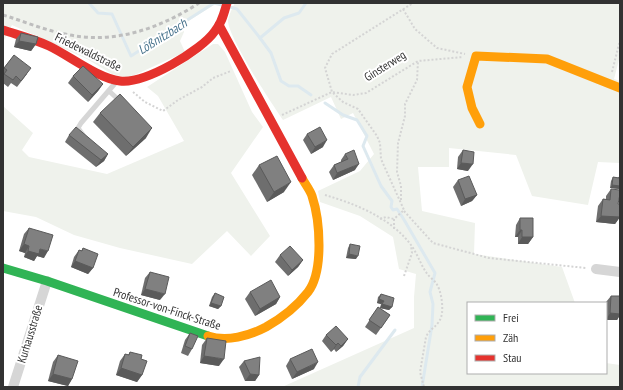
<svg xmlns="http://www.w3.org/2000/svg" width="623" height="390" font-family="'PT Sans Narrow',sans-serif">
  <rect width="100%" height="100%" fill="#fff"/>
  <g fill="#eff2ec">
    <path d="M 3,3 L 217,3 L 182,25 L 184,32 L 180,41 L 185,52 L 128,78 L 112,74 L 87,59 L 12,25 L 3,42 Z"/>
    <path d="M 235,3 L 620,3 L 620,56 L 614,79 L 620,81 L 620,163 L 598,162 L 588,205 L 532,196 L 516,155 L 449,148 L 449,167 L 418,167 L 422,211 L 475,223 L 474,254 L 562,267 L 575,303 L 468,303 L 468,373 L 606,373 L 606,363 L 620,365 L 620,387 L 282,387 L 414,328 L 414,297 L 416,274 L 399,269 L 393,237 L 360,216 L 320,202 L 318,191 L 360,171 L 374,154 L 353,113 L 341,119 L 331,97 L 283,120 C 272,104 227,36 228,20 C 229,15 232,8 235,3 Z"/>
    <path d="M 213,44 L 218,44 L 225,52 L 252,112 L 263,127 L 231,173 L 270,236 L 251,256 L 227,231 L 192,264 L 120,248 L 74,235 L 36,217 L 3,211 L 3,106 L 33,133 L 22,150 L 29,157 L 107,174 L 184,141 L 158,96 L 147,87 Z"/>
  </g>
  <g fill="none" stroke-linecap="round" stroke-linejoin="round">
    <g stroke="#dde9ef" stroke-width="3">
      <path d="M 89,3 L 98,13 L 112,14 L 131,56 L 214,3 L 222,5"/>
      <path d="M 230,7 L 237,9 L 260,38 L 284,18 L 299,13 L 306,3"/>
      <path d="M 260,38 L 271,53 L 281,81 L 289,86 L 298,86 L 311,95"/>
      <path d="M 325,103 L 343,115 L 357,120 L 367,136 L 363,146 L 381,186 L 392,201 L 391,207 L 393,210 L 397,209 L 403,218 L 435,273 L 430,292 L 433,304 L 432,325 L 422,387"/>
      <path d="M 358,387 L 360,377 L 395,330"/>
    </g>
    <g stroke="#d4d4d4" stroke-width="2" stroke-dasharray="2 2" stroke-linecap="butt">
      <path d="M 403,9 L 415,29 L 437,48 L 465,54"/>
      <path d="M 612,72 L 620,40"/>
      <path d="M 133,92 L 145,102 L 163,111 L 178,100 L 202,87 L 213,78 L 231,71"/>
      <path d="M 282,115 L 332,92 L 353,95 L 366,93 L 418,61 L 463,57"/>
      <path d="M 325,195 C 356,204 391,218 411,245 C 417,253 420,263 426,272 C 428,276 433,279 436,283 C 441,290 443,304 442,313 C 440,327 430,327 426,337 L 420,372 L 424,387"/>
      <path d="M 401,200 L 401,186 L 397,172 L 398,143 L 405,116 L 405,104 L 417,80 L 418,61"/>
      <path d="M 404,211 L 433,243 L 489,258 L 586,268"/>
      <path d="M 380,219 L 386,217 L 394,219"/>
      <path d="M 394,229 L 394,219 L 404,210 L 381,159 L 380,143 L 377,136 L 358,109 L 343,102 L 332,92 L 325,68 L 332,54 L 413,3"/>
      <path d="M 404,276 L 412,253 L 411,246"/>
    </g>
    <g stroke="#d6d6d6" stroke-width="5">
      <path d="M 109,91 L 121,102"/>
      <path d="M 83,135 L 78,128 L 81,123 L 117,81"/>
    </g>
    <g stroke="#d6d6d6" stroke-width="10">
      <path d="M 596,269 L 620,272"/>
      <path d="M 13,387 L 47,281"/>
    </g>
    <path stroke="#30b455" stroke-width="9" d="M 3,268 L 47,281 L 208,336"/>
    <g stroke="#ff9f0a" stroke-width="9">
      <path d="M 480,124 L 472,108 L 467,87 L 476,56 L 547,59 L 620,88"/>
      <path d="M 208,336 C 227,342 249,336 266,327 C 282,318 297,306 308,292 C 324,271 320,220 312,196 C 310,190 305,184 302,178"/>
    </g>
    <g stroke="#e5322d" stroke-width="9">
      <path d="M 219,25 L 302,178"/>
      <path d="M 3,30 C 18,35 34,39 49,46 C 70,56 97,78 120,81 C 145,84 201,51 215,31 C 222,23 224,13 227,3"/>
    </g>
    <path stroke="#bebebe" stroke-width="3" stroke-dasharray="4 3" stroke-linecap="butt" d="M 3,15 C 23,21 44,30 65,34 C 113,45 159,29 199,3"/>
  </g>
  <g fill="#6e6e6e">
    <path d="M 21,33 L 36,44 L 31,51 L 14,47 L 16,39 Z"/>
    <path d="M 14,55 L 27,74 L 17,87 L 11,83 L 8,87 L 3,83 L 3,69 Z"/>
    <path d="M 73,76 L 103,84 L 98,91 L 88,102 L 68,83 Z"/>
    <path d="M 100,113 L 146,138 L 126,156 L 93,122 Z"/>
    <path d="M 307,134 L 323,147 L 311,154 L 303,140 Z"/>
    <path d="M 69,135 L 108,154 L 104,161 L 96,167 L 65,142 Z"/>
    <path d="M 463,150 L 468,171 L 457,169 L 458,157 Z"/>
    <path d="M 345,154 L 355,170 L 333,180 L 329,172 L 334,165 L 341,162 L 341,160 Z"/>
    <path d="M 259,165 L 284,192 L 267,202 L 252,175 Z"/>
    <path d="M 620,175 L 620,189 L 610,188 L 611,181 L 613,177 L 618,178 Z"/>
    <path d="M 458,180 L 477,195 L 472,201 L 461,206 L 453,187 Z"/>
    <path d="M 611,189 L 618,204 L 620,217 L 615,224 L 596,222 L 598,206 L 603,199 L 606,199 L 606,196 Z"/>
    <path d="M 520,218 L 533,237 L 528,244 L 518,244 L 518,237 L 515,237 L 516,225 Z"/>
    <path d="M 29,228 L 44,258 L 37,256 L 34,261 L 24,257 L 25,253 L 19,251 L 24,234 Z"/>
    <path d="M 350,244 L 356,259 L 346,258 L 348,248 Z"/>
    <path d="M 83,248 L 93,268 L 88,274 L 71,267 L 74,257 L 79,250 L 81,251 Z"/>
    <path d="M 280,255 L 303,260 L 298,267 L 288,276 L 275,262 Z"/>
    <path d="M 150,272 L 160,300 L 141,295 L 145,278 Z"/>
    <path d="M 250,292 L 280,297 L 276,304 L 255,316 L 245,299 Z"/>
    <path d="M 215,293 L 221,306 L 218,309 L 209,306 L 212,297 Z"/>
    <path d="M 381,294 L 392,307 L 389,310 L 380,308 L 381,304 L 377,303 L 378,297 Z"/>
    <path d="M 611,296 L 620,296 L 620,315 L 617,320 L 606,320 L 606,302 Z"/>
    <path d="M 378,307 L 390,315 L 376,335 L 365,327 Z"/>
    <path d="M 190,333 L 192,349 L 188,356 L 181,353 L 185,340 Z"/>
    <path d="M 326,335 L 348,339 L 343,346 L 336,352 L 334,349 L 331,352 L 322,341 Z"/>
    <path d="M 207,338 L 219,366 L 200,363 L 202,345 Z"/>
    <path d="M 130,352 L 141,359 L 142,375 L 137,382 L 116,375 L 120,361 L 125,354 L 128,355 Z"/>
    <path d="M 58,355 L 72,379 L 68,386 L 48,381 L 53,362 Z"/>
    <path d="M 290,359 L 314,369 L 292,379 L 286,366 Z"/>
    <path d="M 244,361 L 259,375 L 255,381 L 245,381 L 239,367 Z"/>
  </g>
  <g fill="#5a5a5a">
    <path d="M 19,41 L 36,44 L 31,51 L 14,47 Z"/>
    <path d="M 103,84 L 98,91 L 88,102 L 92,95 Z"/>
    <path d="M 152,128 L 146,138 L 126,156 L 133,147 Z"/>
    <path d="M 327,140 L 323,147 L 311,154 L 315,147 Z"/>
    <path d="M 108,154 L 104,161 L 96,167 L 101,160 Z"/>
    <path d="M 461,163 L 473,164 L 468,171 L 457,169 Z"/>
    <path d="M 359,164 L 355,170 L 333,180 L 337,173 Z"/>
    <path d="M 291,182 L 284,192 L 267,202 L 274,192 Z"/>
    <path d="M 612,185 L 620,186 L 620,189 L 610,188 Z"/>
    <path d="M 477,195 L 472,201 L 461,206 L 465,199 Z"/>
    <path d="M 601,216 L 620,217 L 615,224 L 596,222 Z"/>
    <path d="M 520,230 L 522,230 L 518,237 L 515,237 Z"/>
    <path d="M 522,237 L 533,237 L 528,244 L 518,244 Z"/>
    <path d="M 24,244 L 29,246 L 25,253 L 19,251 Z"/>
    <path d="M 40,249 L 48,251 L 44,258 L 37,256 L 34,261 L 24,257 L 28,251 Z"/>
    <path d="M 349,254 L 358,256 L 356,259 L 346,258 Z"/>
    <path d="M 303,260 L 298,267 L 288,276 L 292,270 Z"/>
    <path d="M 75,261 L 93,268 L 88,274 L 71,267 Z"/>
    <path d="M 145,289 L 165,294 L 160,300 L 141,295 Z"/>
    <path d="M 280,297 L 276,304 L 255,316 L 260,309 Z"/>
    <path d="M 379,299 L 384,301 L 381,304 L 377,303 Z"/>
    <path d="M 211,303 L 221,306 L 218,309 L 209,306 Z"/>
    <path d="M 382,304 L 392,307 L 389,310 L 380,308 Z"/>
    <path d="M 610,313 L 620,314 L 620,315 L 617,320 L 606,320 Z"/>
    <path d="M 348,339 L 343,346 L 336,352 L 341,346 Z"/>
    <path d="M 338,343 L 334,349 L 331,352 L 336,345 Z"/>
    <path d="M 204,356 L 224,359 L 219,366 L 200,363 Z"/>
    <path d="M 318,362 L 314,369 L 292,379 L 297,372 Z"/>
    <path d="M 121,368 L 142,375 L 137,382 L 116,375 Z"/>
    <path d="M 53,374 L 72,379 L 68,386 L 48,381 Z"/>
    <path d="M 250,374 L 259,375 L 255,381 L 245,381 Z"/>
  </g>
  <g fill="#808080" stroke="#5a5a5a">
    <path d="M 21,33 L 38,37 L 36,44 L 19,41 Z"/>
    <path d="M 14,55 L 31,68 L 21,81 L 16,76 L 13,80 L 4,74 L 7,70 L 4,68 Z"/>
    <path d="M 83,66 L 103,84 L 92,95 L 73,76 Z"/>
    <path d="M 120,94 L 152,128 L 133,147 L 100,113 Z"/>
    <path d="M 76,127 L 108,154 L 101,160 L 69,135 Z"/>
    <path d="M 320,127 L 327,140 L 315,147 L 307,134 Z"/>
    <path d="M 354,150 L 359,164 L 337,173 L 334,165 L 348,159 L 345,154 Z"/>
    <path d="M 463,150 L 474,152 L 473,164 L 461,163 Z"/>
    <path d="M 277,156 L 291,182 L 274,192 L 259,165 Z"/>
    <path d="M 620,175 L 620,186 L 612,185 L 613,177 L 619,178 Z"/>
    <path d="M 469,176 L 477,195 L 465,199 L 458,180 Z"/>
    <path d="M 611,189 L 620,190 L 620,194 L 618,204 L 620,204 L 620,217 L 601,216 L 603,199 L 610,200 Z"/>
    <path d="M 520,218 L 533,218 L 533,237 L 522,237 L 522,230 L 520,230 Z"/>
    <path d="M 29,228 L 53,235 L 48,251 L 40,249 L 39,254 L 28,251 L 29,246 L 24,244 Z"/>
    <path d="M 350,244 L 360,246 L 358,256 L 349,254 Z"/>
    <path d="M 290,246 L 303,260 L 292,270 L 280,255 Z"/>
    <path d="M 83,248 L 98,254 L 93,268 L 75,261 L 79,250 L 82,251 Z"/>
    <path d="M 150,272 L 169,277 L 165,294 L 145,289 Z"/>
    <path d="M 271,280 L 280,297 L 260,309 L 250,292 Z"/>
    <path d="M 215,293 L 224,297 L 221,306 L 211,303 Z"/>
    <path d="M 381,294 L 394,298 L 392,307 L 382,304 L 384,301 L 379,299 Z"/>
    <path d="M 611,296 L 620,296 L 620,314 L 610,313 Z"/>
    <path d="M 378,307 L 390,315 L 381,328 L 369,320 Z"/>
    <path d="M 336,326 L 348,339 L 341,346 L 338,343 L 336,345 L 326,335 Z"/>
    <path d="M 190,333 L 198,336 L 192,349 L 185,346 Z"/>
    <path d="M 207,338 L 226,341 L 224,359 L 204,356 Z"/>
    <path d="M 312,349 L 318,362 L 297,372 L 290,359 Z"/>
    <path d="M 130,352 L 142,355 L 141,359 L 147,361 L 142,375 L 121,368 L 125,354 L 129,355 Z"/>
    <path d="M 58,355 L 78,361 L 72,379 L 53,374 Z"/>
    <path d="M 260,357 L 259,375 L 250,374 L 244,361 Z"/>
  </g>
  <g text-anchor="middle" stroke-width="4" stroke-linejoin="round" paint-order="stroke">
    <g font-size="12" fill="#323232" stroke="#fff">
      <text transform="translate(88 52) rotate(26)" y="4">Friedewaldstraße</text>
      <text transform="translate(385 66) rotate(-32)" y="4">Ginsterweg</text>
      <text transform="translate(167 309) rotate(18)" y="4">Professor-von-Finck-Straße</text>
      <text transform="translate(30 334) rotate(-73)" y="4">Kurhausstraße</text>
    </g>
    <g font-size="13" font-style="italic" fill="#48738d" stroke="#fff">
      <text transform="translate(162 36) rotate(-32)" y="5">Lößnitzbach</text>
    </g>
  </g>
  <rect width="623" height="390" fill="none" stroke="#323232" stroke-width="8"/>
  <rect x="467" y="302" width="140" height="72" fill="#ffffff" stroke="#adadad"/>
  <rect x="475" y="315" width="20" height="6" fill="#30b455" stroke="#adadad"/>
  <text x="503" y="322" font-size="12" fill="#323232">Frei</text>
  <rect x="475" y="335" width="20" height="6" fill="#ff9f0a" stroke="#adadad"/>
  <text x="503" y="342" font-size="12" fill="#323232">Zäh</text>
  <rect x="475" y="355" width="20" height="6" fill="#e5322d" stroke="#adadad"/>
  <text x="503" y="362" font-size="12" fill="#323232">Stau</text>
</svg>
